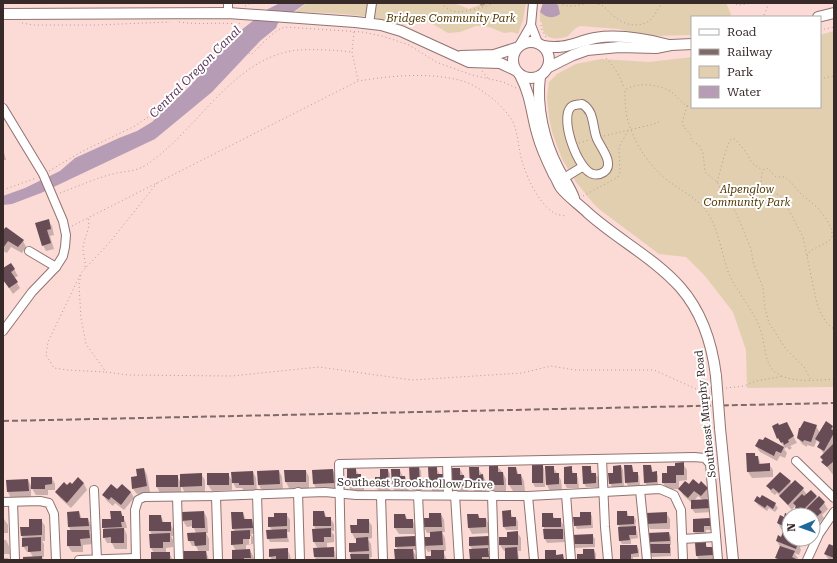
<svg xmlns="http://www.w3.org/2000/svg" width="837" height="563" font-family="'Roboto Serif',serif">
  <rect width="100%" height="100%" fill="#fcdad6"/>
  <g fill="#e1cfb0">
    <path d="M 307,3 L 454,3 L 469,9 L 484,3 L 526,3 L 523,20 L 518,34 L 512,32 L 504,33 L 489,27 L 481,26 L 476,26 L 460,32 L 448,33 L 429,22 L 418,23 L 406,22 L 403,25 C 368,13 331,13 295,12 Z"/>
    <path d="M 543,3 L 726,3 L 731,14 L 730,17 L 692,17 L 692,35 L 654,36 L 631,32 L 619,29 L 581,26 C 575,27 572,32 568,36 C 562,39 551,40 546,35 C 543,32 542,26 542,22 L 540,22 L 540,12 Z"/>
    <path d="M 834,31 L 834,387 L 747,388 L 746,350 L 733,312 L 705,276 L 686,257 L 659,254 L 599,209 L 593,203 L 576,182 L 562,159 L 552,132 L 549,117 L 547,97 L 549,82 L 557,74 L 576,64 L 601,59 L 649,62 L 692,57 L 692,107 L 820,107 L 820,35 Z"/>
  </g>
  <g fill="#b79cb5">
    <path d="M 280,3 L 306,3 L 278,23 L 276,28 L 260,41 L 212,92 L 155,139 L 41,193 L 12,204 L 3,205 L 3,196 L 25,188 L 60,171 L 75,158 L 119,138 L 137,131 L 152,122 L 188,88 L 240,31 L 268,9 Z"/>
    <path d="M 543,3 L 554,3 L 558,5 L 560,14 C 552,19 547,18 540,12 Z"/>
  </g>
  <g fill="#0003" fill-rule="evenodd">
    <path d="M 477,3 L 484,3 L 485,5 L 481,6 L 479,3 Z"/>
    <path d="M 3,149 L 6,160 L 3,160 Z"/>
    <path d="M 48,220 L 52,226 L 54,235 L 50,236 L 54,249 L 46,251 L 43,245 Z"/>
    <path d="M 3,232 L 23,241 L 26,247 L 22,253 L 11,247 L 7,253 L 3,251 Z"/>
    <path d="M 11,264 L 18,276 L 14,278 L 20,288 L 13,294 L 3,279 L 3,270 Z"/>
    <path d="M 786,423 L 797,443 L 790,446 L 792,448 L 789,450 L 787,447 L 784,449 L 787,453 L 785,458 L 780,456 L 777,461 L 760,452 L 756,446 L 763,442 L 765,438 L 785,448 L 778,438 L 773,427 L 779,427 Z"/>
    <path d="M 816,426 L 820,433 L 833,426 L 834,429 L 834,476 L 823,462 L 824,461 L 821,457 L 824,454 L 819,447 L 820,445 L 817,440 L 814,447 L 807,445 L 807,447 L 802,444 L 798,438 Z"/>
    <path d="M 755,454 L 756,457 L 758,457 L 761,465 L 769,464 L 773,470 L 773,477 L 752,478 L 748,472 Z"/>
    <path d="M 683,464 L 687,470 L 687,480 L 679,481 L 679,489 L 667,489 L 663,483 L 663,474 L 668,474 L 676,467 Z"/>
    <path d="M 542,465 L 544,469 L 545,487 L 535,487 L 533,483 L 533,466 Z"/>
    <path d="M 490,466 L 497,466 L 503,473 L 506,479 L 506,491 L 494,491 L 490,485 Z"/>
    <path d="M 621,466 L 623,470 L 624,487 L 612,487 L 610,483 L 614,474 Z"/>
    <path d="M 632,466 L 634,473 L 637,473 L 639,476 L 640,486 L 628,486 L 626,482 Z"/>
    <path d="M 651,466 L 653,473 L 656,472 L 658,476 L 658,486 L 647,486 L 645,482 Z"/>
    <path d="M 419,467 L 421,471 L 422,490 L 413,490 L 411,486 Z"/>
    <path d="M 436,467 L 440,475 L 442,475 L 446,481 L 446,492 L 433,492 L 430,486 L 429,468 Z"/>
    <path d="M 553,467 L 561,480 L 562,490 L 550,491 L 547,485 Z"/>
    <path d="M 590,467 L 593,474 L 595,474 L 598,477 L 598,487 L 586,487 L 584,483 Z"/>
    <path d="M 348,468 L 355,468 L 359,475 L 360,475 L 364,481 L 364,491 L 351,491 L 348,485 Z"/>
    <path d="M 478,468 L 486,481 L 486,491 L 475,492 L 471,486 Z"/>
    <path d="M 509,468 L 516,468 L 519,475 L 521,475 L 524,481 L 525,491 L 513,491 L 509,485 Z"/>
    <path d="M 565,468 L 571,468 L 574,474 L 576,474 L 578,478 L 579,488 L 567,488 L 565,484 Z"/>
    <path d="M 144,469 L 147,475 L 150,492 L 137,494 L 133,489 L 138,477 Z"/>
    <path d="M 460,469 L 467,482 L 468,492 L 456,493 L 453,487 Z"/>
    <path d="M 333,470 L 336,476 L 337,489 L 317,490 L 314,484 Z"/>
    <path d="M 388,470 L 390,474 L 390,491 L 379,491 L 376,488 L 381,478 Z"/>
    <path d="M 400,470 L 403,477 L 405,477 L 408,483 L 409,493 L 396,494 L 393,488 Z"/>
    <path d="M 279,471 L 282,477 L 283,490 L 262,491 L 259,485 Z"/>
    <path d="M 285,471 L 306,471 L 309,477 L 309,488 L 289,488 L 286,482 Z"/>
    <path d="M 253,472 L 256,478 L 257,491 L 244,491 L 242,488 L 236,488 L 232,481 L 232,490 L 212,491 L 208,485 L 228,474 L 233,482 Z"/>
    <path d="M 201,474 L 205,480 L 205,492 L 185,493 L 181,485 L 181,493 L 160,493 L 157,487 L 177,476 L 181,483 Z"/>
    <path d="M 52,478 L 55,484 L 55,490 L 48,490 L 48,495 L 36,495 L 31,487 L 31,497 L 11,498 L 8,492 L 28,480 L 32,488 Z"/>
    <path d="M 78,479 L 84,484 L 87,490 L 71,508 L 60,498 L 56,493 L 67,486 L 72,485 Z"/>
    <path d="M 790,482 L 792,485 L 803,489 L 807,495 L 811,491 L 818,499 L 819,498 L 824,503 L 828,509 L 822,515 L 824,518 L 815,528 L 813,526 L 813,515 L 801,515 L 795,506 L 792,510 L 777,493 L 775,495 L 771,492 L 768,486 Z"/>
    <path d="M 689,485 L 699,485 L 708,488 L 711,494 L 706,500 L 713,512 L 695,513 L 692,509 L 692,503 L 683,495 L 680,489 ZM 698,496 L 703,500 L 694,501 Z"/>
    <path d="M 118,491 L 131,492 L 134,498 L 124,510 L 115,503 L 113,506 L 107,501 L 103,495 Z"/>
    <path d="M 755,501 L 775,504 L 778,508 L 775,512 L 769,508 L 767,511 L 758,505 Z"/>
    <path d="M 510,511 L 513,518 L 516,518 L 518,522 L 518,530 L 506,530 L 504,527 Z"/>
    <path d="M 68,512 L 79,512 L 82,519 L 88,519 L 91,525 L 92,532 L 90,532 L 92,537 L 93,544 L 83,545 L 83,552 L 72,552 L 68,546 L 71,531 L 69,527 Z"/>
    <path d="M 121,512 L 126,523 L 127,528 L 124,528 L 127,535 L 127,549 L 115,549 L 112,543 L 107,543 L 104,537 L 105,530 L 103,527 Z"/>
    <path d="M 204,512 L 207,518 L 208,533 L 206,533 L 209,539 L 209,551 L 206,551 L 209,560 L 183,560 L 199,552 L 196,546 L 192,546 L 189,540 L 196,533 L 193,526 L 187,527 L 183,521 Z"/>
    <path d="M 324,512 L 327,518 L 330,518 L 334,524 L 334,531 L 331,531 L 334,535 L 334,542 L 327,543 L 327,549 L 333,548 L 335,552 L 336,560 L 316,560 L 315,557 L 314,549 L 318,549 L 314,542 L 313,530 L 316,530 L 314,526 Z"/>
    <path d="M 627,512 L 629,517 L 634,517 L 636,520 L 635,528 L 637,531 L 638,538 L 631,539 L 631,544 L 622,544 L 620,541 L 620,528 L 618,524 Z"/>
    <path d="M 243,513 L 246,520 L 252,520 L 255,526 L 256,533 L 251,534 L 253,537 L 253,544 L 246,545 L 246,550 L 250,550 L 253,556 L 254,560 L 233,560 L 236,551 L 232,544 L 235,532 L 233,528 ZM 249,536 L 251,536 L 251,544 L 249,544 Z"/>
    <path d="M 590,513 L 592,516 L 593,528 L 577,529 L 575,525 L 581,518 Z"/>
    <path d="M 666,513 L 670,519 L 670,529 L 650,529 L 647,523 Z"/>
    <path d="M 286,514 L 290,520 L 290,532 L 287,532 L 289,542 L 270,542 L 268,538 L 272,530 L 269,526 L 275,518 Z"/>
    <path d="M 441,514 L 444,520 L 445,532 L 442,532 L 445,538 L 446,551 L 443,551 L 447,560 L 425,560 L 432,557 L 432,551 L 428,552 L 424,546 L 431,538 L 431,533 L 427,533 L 424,527 L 424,519 L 430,519 Z"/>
    <path d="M 543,514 L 552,514 L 555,519 L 560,519 L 563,525 L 565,542 L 547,543 L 545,539 Z"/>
    <path d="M 405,515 L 408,520 L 412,520 L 416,526 L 416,534 L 399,534 L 395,528 Z"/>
    <path d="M 478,515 L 480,519 L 486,519 L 489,525 L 489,533 L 472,534 L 469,528 Z"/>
    <path d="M 161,516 L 164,523 L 170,523 L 173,529 L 174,536 L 171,536 L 173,540 L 173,547 L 166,548 L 166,553 L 169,553 L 173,560 L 152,560 L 154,553 L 151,548 L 152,535 L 150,531 Z"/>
    <path d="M 789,516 L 789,539 L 800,539 L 802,542 L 800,548 L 801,550 L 799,555 L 794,553 L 798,558 L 797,560 L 778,560 L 776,558 L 780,547 L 777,541 L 781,538 L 784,531 L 781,529 L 778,523 Z"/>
    <path d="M 3,519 L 4,519 L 8,525 L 8,533 L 3,533 Z"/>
    <path d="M 710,519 L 712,523 L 712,530 L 706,530 L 706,536 L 697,536 L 694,532 L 694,520 Z"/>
    <path d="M 41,520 L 45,526 L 45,541 L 42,541 L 44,544 L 44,557 L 42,557 L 44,560 L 24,560 L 33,557 L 30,552 L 27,552 L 23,546 L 22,535 Z"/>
    <path d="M 368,520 L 372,526 L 372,538 L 368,539 L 371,544 L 372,557 L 370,557 L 371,560 L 352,560 L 352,555 L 350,552 L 357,544 L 357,539 L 355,539 L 352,533 L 351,526 L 358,526 Z"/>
    <path d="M 517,532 L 521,538 L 521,551 L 518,551 L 519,560 L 506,560 L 506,551 L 504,551 L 500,545 L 500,538 L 508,538 Z"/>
    <path d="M 669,533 L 671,537 L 671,545 L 669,545 L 671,548 L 671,556 L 652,557 L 650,553 L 651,545 L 649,542 Z"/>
    <path d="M 592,535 L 595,539 L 595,547 L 575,548 L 572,544 Z"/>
    <path d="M 415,537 L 417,541 L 417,550 L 413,550 L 416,556 L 416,560 L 396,560 L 398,550 L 396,547 Z"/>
    <path d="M 489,537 L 491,541 L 491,549 L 488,549 L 491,555 L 491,560 L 471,560 L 473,550 L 470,546 Z"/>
    <path d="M 3,540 L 6,540 L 9,546 L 10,554 L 3,554 L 3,558 L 8,558 L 10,560 L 3,560 Z"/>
    <path d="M 705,543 L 708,548 L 712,548 L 715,552 L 715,559 L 699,560 L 697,556 Z"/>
    <path d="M 637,546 L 639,550 L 639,557 L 633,557 L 633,560 L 622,560 L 621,559 Z"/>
    <path d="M 834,547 L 834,560 L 829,560 L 825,554 Z"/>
    <path d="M 287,549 L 290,555 L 291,560 L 272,560 L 270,556 Z"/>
    <path d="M 594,550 L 596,554 L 596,560 L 578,560 Z"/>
  </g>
  <g fill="#674c55">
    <path d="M 49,219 L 51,229 L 47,230 L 51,243 L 42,246 L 35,223 Z"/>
    <path d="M 6,227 L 24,240 L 18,247 L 8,241 L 3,248 L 3,230 Z"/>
    <path d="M 11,263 L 15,269 L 11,272 L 18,282 L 9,288 L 3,280 L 3,268 Z"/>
    <path d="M 804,421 L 817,425 L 811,442 L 804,440 L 803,442 L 797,438 L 799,428 L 800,428 Z"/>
    <path d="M 826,421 L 833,426 L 831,429 L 834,431 L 834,433 L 824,451 L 817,447 L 820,442 L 815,439 Z"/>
    <path d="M 787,422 L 794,436 L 788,440 L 789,442 L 784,445 L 783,442 L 781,443 L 778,438 L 777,439 L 772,426 L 778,423 L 779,425 Z"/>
    <path d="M 765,437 L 784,447 L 781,453 L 776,451 L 774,456 L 755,446 L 759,439 L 763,440 Z"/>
    <path d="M 834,443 L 834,461 L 827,467 L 821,462 L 823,460 L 820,457 Z"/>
    <path d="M 746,453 L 755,453 L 755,456 L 758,456 L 759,464 L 770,463 L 770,471 L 747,472 Z"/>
    <path d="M 684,462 L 684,475 L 676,475 L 676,483 L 662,483 L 662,473 L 667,473 L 667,466 L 675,466 L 675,463 Z"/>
    <path d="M 543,464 L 543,483 L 532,483 L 532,465 Z"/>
    <path d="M 489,465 L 498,465 L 498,472 L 503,472 L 504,485 L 489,485 Z"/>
    <path d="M 621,465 L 622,483 L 609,484 L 608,473 L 613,473 L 613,466 Z"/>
    <path d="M 624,465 L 632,465 L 633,472 L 638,472 L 638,482 L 625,483 Z"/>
    <path d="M 643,465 L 651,465 L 652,472 L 657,471 L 657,482 L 644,483 Z"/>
    <path d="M 409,466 L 419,466 L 420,486 L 410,487 Z"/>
    <path d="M 437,466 L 437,474 L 443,474 L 443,486 L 429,486 L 428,467 Z"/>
    <path d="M 545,466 L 554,466 L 554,473 L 559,473 L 559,484 L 546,485 Z"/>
    <path d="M 572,466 L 572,473 L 577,473 L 577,484 L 564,484 L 564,467 Z"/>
    <path d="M 582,466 L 591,466 L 591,473 L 596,473 L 596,483 L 583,484 Z"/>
    <path d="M 347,467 L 356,467 L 356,474 L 361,474 L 361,485 L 347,485 Z"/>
    <path d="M 469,467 L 479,467 L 479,475 L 483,474 L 484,486 L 470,486 Z"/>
    <path d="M 508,467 L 516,467 L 517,474 L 521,474 L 522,485 L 508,485 Z"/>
    <path d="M 144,468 L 147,486 L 132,489 L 131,477 L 137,476 L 136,469 Z"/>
    <path d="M 451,468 L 460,468 L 460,475 L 464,475 L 465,486 L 452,487 Z"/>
    <path d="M 333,469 L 334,483 L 313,484 L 312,470 Z"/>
    <path d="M 380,469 L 388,469 L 389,487 L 375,488 L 375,477 L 380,477 Z"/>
    <path d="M 391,469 L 400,469 L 400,476 L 405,476 L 406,487 L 392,488 Z"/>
    <path d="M 279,470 L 280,484 L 258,485 L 257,471 Z"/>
    <path d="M 284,470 L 306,470 L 306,482 L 285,482 Z"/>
    <path d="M 253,471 L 254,485 L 239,485 L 239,483 L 232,483 L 231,472 Z"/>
    <path d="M 780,472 L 791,481 L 779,493 L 773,488 L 771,490 L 766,486 Z"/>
    <path d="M 202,473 L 202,486 L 180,487 L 180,474 Z"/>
    <rect x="207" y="473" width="22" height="12"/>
    <rect x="156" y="475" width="22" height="12"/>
    <path d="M 31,477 L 52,477 L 52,484 L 45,485 L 45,489 L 31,489 Z"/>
    <path d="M 78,477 L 84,483 L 67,503 L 55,492 L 64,482 L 67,485 L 70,482 L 72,484 Z"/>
    <path d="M 28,479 L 29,491 L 7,492 L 6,480 Z"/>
    <path d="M 693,479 L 699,484 L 701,481 L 708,488 L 701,496 L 694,491 L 688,498 L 678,489 L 685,481 L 689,484 Z"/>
    <path d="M 795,480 L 804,488 L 788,505 L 779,496 Z"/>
    <path d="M 111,484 L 117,489 L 122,484 L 131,492 L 121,505 L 111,497 L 109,500 L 102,495 Z"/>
    <path d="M 811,490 L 817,496 L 800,513 L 795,508 L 796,506 L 793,503 L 802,494 L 804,496 Z"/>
    <path d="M 762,495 L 776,503 L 773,509 L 767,505 L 765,508 L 754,501 L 757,496 L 760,498 Z"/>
    <path d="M 819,496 L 825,502 L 819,509 L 822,512 L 813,520 L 813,515 L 804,515 L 802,513 Z"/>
    <path d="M 711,499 L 711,508 L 691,509 L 691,500 Z"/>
    <path d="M 511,510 L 511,517 L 516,517 L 516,526 L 503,527 L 502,511 Z"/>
    <path d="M 79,511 L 80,518 L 88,518 L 89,526 L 68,527 L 67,512 Z"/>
    <path d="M 110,511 L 121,511 L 122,516 L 124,516 L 124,522 L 121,522 L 122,527 L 102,528 L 102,519 L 111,519 Z"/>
    <path d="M 204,511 L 205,528 L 192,528 L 192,520 L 182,521 L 182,512 Z"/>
    <path d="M 313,511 L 324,511 L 325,517 L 331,517 L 331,526 L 313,526 Z"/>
    <path d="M 617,511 L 627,511 L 627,516 L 634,516 L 634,524 L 617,525 Z"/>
    <path d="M 231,512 L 243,512 L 244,519 L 252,519 L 253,528 L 232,529 Z"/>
    <path d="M 580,512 L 591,512 L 591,525 L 574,526 L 573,517 L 580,517 Z"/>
    <path d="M 667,512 L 667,523 L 646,524 L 646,513 Z"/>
    <path d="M 274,513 L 287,513 L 287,526 L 268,527 L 268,517 L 274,517 Z"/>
    <path d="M 429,513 L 441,513 L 442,527 L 423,527 L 423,518 L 429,518 Z"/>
    <path d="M 542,513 L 553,513 L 553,518 L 561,518 L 561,527 L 542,527 Z"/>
    <path d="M 785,513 L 789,515 L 789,529 L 777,523 L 780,515 L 784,517 Z"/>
    <path d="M 394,514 L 405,514 L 406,519 L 413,519 L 413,528 L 394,528 Z"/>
    <path d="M 467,514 L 478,514 L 479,518 L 486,518 L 486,527 L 468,528 Z"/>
    <path d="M 149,515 L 161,515 L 162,522 L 171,522 L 171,531 L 149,531 Z"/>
    <path d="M 710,518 L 711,526 L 704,526 L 704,532 L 693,532 L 693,519 Z"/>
    <path d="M 29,519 L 42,519 L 42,535 L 21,536 L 20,527 L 29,527 Z"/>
    <path d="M 357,519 L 369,519 L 369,533 L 351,533 L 350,525 L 357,525 Z"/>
    <path d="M 636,526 L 636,535 L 629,535 L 630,540 L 619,541 L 618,527 Z"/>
    <path d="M 124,528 L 124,543 L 111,543 L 111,537 L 103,538 L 103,529 Z"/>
    <path d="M 331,528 L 331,537 L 324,537 L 324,542 L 313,542 L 312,529 Z"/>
    <path d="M 287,529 L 287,538 L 267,539 L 266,530 Z"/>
    <path d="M 543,529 L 563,529 L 563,539 L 544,539 Z"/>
    <path d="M 784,529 L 789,531 L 789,539 L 798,539 L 796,542 L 798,543 L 796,549 L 776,541 L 778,535 L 781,537 Z"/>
    <path d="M 67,530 L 89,530 L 90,538 L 80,539 L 81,546 L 67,546 Z"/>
    <path d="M 250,530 L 250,539 L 243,539 L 243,544 L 231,545 L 231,531 Z"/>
    <path d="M 442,531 L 443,545 L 423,546 L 423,537 L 430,537 L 430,532 Z"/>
    <path d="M 518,531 L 518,545 L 499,545 L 499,537 L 507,537 L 507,532 Z"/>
    <path d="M 206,532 L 206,545 L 195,546 L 194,541 L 188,541 L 187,533 Z"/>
    <path d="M 669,532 L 670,541 L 648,542 L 648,533 Z"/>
    <path d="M 170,533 L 170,542 L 163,542 L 163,548 L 150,548 L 149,534 Z"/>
    <path d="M 593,534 L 593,544 L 571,544 L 571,535 Z"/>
    <path d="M 415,536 L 416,546 L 395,547 L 395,537 Z"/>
    <path d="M 489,536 L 490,545 L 469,546 L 469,537 Z"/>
    <path d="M 41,537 L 41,551 L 28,552 L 28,546 L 22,547 L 22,538 Z"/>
    <path d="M 368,537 L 369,551 L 349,552 L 349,543 L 356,543 L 356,538 Z"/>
    <path d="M 706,542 L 706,547 L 713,547 L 713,555 L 696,556 L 695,543 Z"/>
    <path d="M 648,544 L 670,544 L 670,553 L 649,553 Z"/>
    <path d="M 829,544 L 834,546 L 834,558 L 824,554 Z"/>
    <path d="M 620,545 L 637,545 L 638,553 L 631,554 L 631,559 L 620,559 Z"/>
    <path d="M 780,546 L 795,551 L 792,557 L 796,559 L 796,560 L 781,560 L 775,558 Z"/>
    <path d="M 334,547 L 334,557 L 314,557 L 313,548 Z"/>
    <path d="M 517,547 L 518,560 L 505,560 L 505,548 Z"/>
    <path d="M 288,548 L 288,560 L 276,560 L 276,556 L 269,557 L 269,549 Z"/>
    <path d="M 488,548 L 489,557 L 482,557 L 482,560 L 470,560 L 469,549 Z"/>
    <path d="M 250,549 L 251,558 L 244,558 L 244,560 L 232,560 L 232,550 Z"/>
    <path d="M 394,549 L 413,549 L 414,560 L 395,560 Z"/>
    <path d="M 583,549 L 594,549 L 595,560 L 577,560 L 577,554 L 583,554 Z"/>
    <path d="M 431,550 L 444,550 L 444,560 L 424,560 L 424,556 L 431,556 Z"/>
    <path d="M 545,550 L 556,550 L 556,555 L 563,554 L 564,560 L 545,560 Z"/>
    <path d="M 182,551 L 206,551 L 207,560 L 182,560 Z"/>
    <rect x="151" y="552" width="19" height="8"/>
    <path d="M 350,554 L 369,554 L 369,560 L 351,560 Z"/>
    <path d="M 42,556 L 42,560 L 23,560 L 23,557 Z"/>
  </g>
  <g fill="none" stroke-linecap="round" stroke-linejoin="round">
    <defs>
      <g id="minor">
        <path d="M 228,13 L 228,3"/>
        <path d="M 369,24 L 372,3"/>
        <path d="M 531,25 L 538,43"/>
        <path d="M 520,44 L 531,25 L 533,3"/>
        <path d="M 582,104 C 595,111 592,127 597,139 C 601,148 615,164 604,172 C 601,174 597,175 593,174 C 578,171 559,118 571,107 C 574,104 578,105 582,104 Z"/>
        <path d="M 3,108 L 43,174 L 63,221 L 66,235 L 65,247 L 63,256 L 56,267 L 32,292 L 3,331"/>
        <path d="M 564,178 L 582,167"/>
        <path d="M 29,251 L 56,267"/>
        <path d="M 602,459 L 605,527 L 608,560"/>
        <path d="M 796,461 L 834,498"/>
        <path d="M 447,462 L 448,495"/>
        <path d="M 94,490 L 97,560"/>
        <path d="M 640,490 L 647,560"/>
        <path d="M 298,492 L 300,560"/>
        <path d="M 257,494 L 259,560"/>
        <path d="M 566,494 L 571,560"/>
        <path d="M 418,495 L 421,560"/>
        <path d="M 455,495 L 459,560"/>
        <path d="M 492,495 L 494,560"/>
        <path d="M 216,496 L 218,560"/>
        <path d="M 381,496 L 383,560"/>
        <path d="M 528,496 L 534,560"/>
        <path d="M 177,497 L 179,560"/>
        <path d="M 3,502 L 40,501 L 49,503 L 54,514 L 56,560"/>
        <path d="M 13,502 L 15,560"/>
        <path d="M 682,539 L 715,537"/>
        <path d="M 79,560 L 136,558"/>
        <path d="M 136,560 L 135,510 L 138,500 L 144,497 L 216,496 L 325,492 L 356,495 L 528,496 L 660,489 L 674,495 L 681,510 L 683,560"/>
        <path d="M 341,560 L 339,464 L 694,457 L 705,458 L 710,464 L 718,560"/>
        <path d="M 807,560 L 819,534 L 834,512"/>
      </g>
      <g id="major">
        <path d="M 3,14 L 228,13 L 355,22 L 381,25 L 401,31 L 469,62 L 500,63 L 515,70"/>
        <path d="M 818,17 L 834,13"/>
        <circle cx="531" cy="60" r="18"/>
        <path d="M 543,46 C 565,50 575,42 595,38 C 619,34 646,39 669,45"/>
        <path d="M 461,56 L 494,55 L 516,48"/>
        <path d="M 547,68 L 573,55 L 587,50 L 619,47 L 656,48 L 671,45 L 692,44"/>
        <path d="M 520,75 C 531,96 531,111 537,133 C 541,148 547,161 554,175 C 557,179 558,184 561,188 C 568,197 580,205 588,213 C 617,239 654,258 680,287 C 702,312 712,343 716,376"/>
        <path d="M 540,76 C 536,107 544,141 558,168 C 563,178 570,187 574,198"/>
        <path d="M 720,428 L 733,560"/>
      </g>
    </defs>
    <use href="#minor" stroke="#917370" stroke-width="10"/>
    <use href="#major" stroke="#917370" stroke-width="12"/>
    <g stroke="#b69c99" stroke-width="1" stroke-dasharray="1 3" stroke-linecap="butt">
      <path d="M 441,3 C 444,6 448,9 452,11 C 461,14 485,7 494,3"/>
      <path d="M 559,3 C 574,11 585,0 598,4 C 606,6 609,13 615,17 C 624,25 638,28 649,21 C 654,17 658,8 662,3"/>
      <path d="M 732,3 L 739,5 L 753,3"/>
      <path d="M 245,6 L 251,3"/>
      <path d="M 764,15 L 769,3"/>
      <path d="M 179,22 C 199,25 218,22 238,24"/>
      <path d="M 22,23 L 33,25 L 97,25 L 170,22"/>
      <path d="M 541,25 L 542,30 L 546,37"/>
      <path d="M 820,30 L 834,27"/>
      <path d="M 354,32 L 352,52 L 358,80"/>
      <path d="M 229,34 L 251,55 C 259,47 274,30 285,27 L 362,32 L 382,36 L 409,45 L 436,62 L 472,75 L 503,82 L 516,88"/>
      <path d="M 606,58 C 615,68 621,77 624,89"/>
      <path d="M 482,71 L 488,78"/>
      <path d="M 820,79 L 834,76"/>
      <path d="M 692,105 L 687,106 C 680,102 676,95 670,91 C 657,84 637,82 625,90 C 625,99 625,108 627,117 C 633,142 650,168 671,183 C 684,192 703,202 710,217 C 720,235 722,256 729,274 C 739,296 756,312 762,335 C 765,346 765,364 775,372 C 791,384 816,380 834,379"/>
      <path d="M 687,106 L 682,123 L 684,127 L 691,135 L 691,140 L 693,142 L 699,145 L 703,153 L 705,172 L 717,182 L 724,196 L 734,209 L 740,222 L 751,249 L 753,262 L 763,288 L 765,308 L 769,323 L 786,349 L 804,367 L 811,380"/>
      <path d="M 604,136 L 654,124 L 659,122"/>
      <path d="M 579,143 L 589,140"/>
      <path d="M 49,171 L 81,152 L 135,126 L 154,113 L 192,77 L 221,46 L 232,30 L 240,23"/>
      <path d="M 717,182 C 721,169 725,149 731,139 L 735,139 L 746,152 L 752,163 L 762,170"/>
      <path d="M 157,183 L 110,242 L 81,273 L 79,285 L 81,318 L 86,344 L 106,372 L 128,375 L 232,376 L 319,367 L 412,380 L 522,373 L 551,366 L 575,370 L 654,370 L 696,389 L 709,388"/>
      <path d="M 3,190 L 36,178"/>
      <path d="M 60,193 C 79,186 98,177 117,173 C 127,171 137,171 146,165 C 197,132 232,57 298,50 C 316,49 334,50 352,52"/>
      <path d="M 583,196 L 618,177 L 620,173 L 619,147 L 628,131"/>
      <path d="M 72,226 L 358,81 C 390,76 426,72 459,80 C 472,83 483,91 493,99 C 500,105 509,114 513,122 C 519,136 518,150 523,164 C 528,180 540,206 556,214 C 558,215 562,215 565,216"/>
      <path d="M 807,256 L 810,251 L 829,241 L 832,237 L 832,230 L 827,220 L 818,208 L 801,194 L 790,181 L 785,177 L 776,177 L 767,168 L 763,170 C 761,176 759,188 766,192 C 772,194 776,192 782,197 L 803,237 L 817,304 C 821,314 825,323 834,329"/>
      <path d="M 85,267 C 86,261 83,254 83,248 C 84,237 91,229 88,218"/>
      <path d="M 80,275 L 48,342 L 46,355 L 54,368 L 67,370 L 106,372"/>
      <path d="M 726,388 L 744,386 L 756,381 L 784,376"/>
    </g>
    <use href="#minor" stroke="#fff" stroke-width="8"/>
    <use href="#major" stroke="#fff" stroke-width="10"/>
    <path stroke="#7f6a68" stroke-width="2" stroke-dasharray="6 3" stroke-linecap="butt" d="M 3,421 L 834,403"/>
    <defs>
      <path id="major-bridge" d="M 716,376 L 720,428"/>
    </defs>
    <use href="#major-bridge" stroke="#917370" stroke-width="12" stroke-linecap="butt"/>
    <use href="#major-bridge" stroke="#fff" stroke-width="10"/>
  </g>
  <g text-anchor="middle" stroke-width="4" stroke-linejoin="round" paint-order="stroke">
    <g font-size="11" font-style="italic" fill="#513700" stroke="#fff">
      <text x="451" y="22">Bridges Community Park</text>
      <text x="747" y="193">Alpenglow<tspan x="747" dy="13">Community Park</tspan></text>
    </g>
    <g font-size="11" fill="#372a29" stroke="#fff">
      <text transform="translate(705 414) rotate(-96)" y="4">Southeast Murphy Road</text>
      <text transform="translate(415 483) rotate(1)" y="4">Southeast Brookhollow Drive</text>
    </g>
    <g font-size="12" font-style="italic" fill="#5b365a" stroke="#fff">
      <text transform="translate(195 72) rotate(-45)" y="4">Central Oregon Canal</text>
    </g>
  </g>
  <rect width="837" height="563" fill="none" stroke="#372a29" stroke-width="8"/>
  <rect x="691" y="16" width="130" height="92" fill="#ffffff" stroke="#afaaa9"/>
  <rect x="699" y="29" width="20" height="6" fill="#ffffff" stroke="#afaaa9"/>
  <text x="727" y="36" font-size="12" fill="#372a29">Road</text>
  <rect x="699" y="49" width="20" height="6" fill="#7f6a68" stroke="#afaaa9"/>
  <text x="727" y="56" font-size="12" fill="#372a29">Railway</text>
  <rect x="699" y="66" width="20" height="12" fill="#e1cfb0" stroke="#afaaa9"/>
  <text x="727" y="76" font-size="12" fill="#372a29">Park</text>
  <rect x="699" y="86" width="20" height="12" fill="#b79cb5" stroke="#afaaa9"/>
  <text x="727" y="96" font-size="12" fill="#372a29">Water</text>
  <g transform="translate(801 527) rotate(268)"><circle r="19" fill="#ffffff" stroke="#afaaa9"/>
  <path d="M0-3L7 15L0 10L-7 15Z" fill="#20699d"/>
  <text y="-6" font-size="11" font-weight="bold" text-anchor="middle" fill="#372a29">N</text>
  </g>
</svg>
